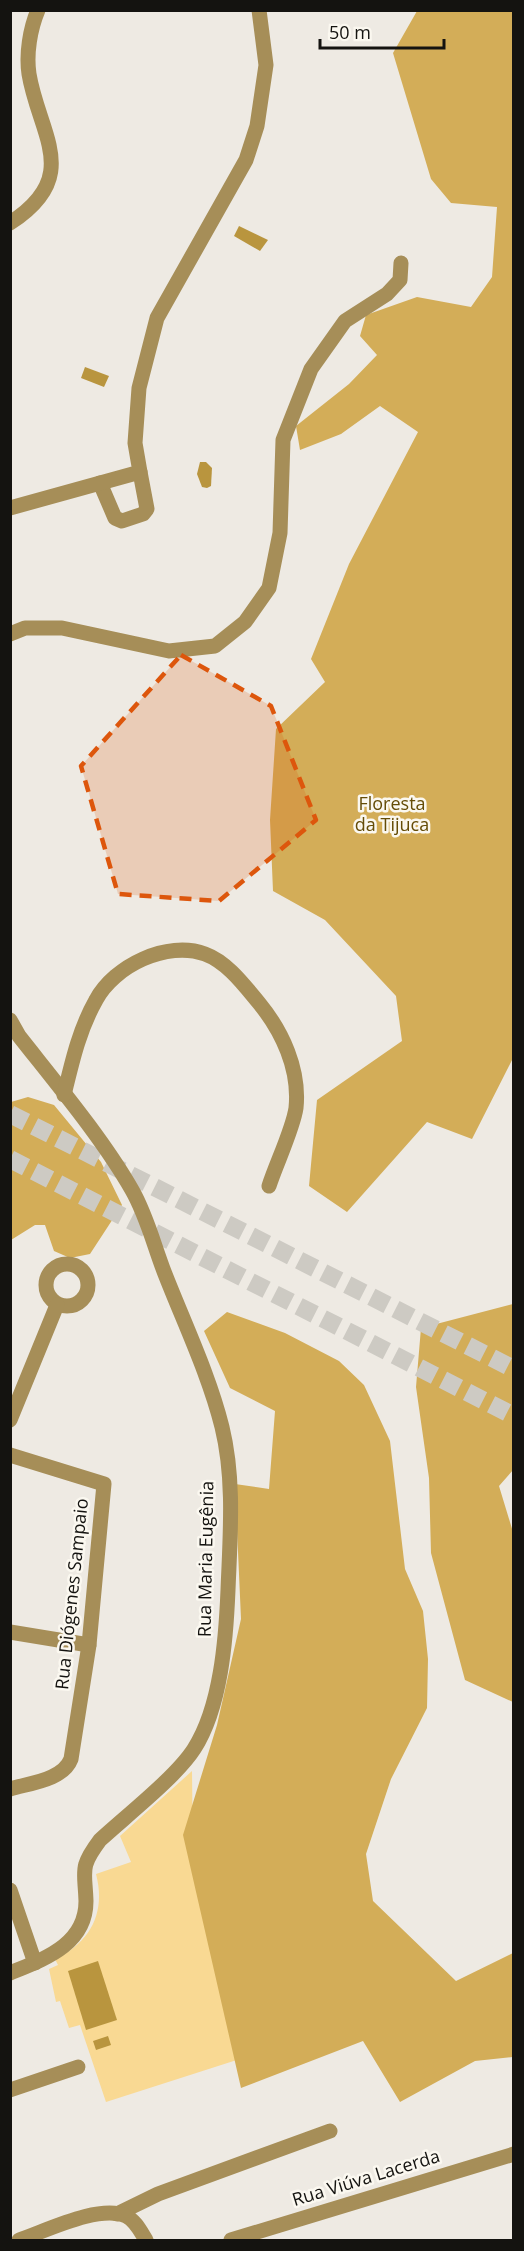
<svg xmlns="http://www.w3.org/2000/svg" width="524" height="2251" font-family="'Open Sans',sans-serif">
  <rect width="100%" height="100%" fill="#eeeae3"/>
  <path fill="#f9d993" d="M 192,1771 L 193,1859 L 243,2058 L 106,2102 L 80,2025 L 69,2028 L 60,2001 L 56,2002 L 49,1969 L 58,1965 L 55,1959 C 91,1942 106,1912 96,1874 L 131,1862 L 120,1836 Z"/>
  <g fill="#d3ad58">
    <path d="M 417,11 L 513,11 L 513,1058 L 472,1139 L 427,1122 L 347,1212 L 309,1186 L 317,1100 L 402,1041 L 396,996 L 325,920 L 273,891 L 270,820 L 276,729 L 325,682 L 311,659 L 349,564 L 418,432 L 380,406 L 341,434 L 300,450 L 296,426 L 349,384 L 377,355 L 360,336 L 366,315 L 417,297 L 471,307 L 492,277 L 497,207 L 451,203 L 431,179 L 393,53 Z"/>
    <path d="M 28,1097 L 54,1105 L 101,1162 L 122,1205 L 90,1254 L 70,1258 L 54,1251 L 45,1225 L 35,1225 L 11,1240 L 11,1102 Z"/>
    <path d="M 513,1304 L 513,1470 L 499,1486 L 513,1532 L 513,1702 L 465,1680 L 431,1553 L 429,1478 L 416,1387 L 421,1328 Z"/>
    <path d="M 227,1312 L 285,1333 L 339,1361 L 364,1385 L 390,1441 L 405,1569 L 423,1611 L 428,1659 L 427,1708 L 391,1779 L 366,1854 L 373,1901 L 456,1981 L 513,1953 L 513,2057 L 475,2061 L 400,2102 L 363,2041 L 241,2088 L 183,1835 L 217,1725 L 241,1619 L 235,1484 L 269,1489 L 275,1411 L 230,1388 L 204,1331 Z"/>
  </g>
  <g fill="#b9953e">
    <path d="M 239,226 L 268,240 L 260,251 L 234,236 Z"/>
    <path d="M 85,367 L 109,376 L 104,387 L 81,378 Z"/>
    <path d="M 200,462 L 206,462 L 212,468 L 211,486 L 207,488 L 202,487 L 197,474 Z"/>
    <path d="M 98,1961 L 117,2020 L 86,2030 L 68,1971 Z"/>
    <path d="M 108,2036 L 111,2045 L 96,2050 L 93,2041 Z"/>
  </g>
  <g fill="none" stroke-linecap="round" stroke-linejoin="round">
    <g stroke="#cdcac3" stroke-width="18" stroke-dasharray="18 9" stroke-linecap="butt">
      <path d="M 10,1114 L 514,1369"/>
      <path d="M 10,1159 L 514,1416"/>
    </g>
    <g stroke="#a68e58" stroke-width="15">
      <path d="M 10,223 C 83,176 39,135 29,74 C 26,54 30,29 38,10"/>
      <path d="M 100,483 L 115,518 L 122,521 L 143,514 L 147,509 L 140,472"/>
      <path d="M 10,508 L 140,472 L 135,443 L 139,388 L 157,318 L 246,160 L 257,126 L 266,65 L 259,10"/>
      <path d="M 10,634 L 25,628 L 62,628 L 169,651 L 215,646 L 245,622 L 269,588 L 280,533 L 283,440 L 311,369 L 345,321 L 387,294 L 400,280 L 401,263"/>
      <path d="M 10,1020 L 19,1036 C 56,1083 103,1139 132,1190 C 147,1216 154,1246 165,1274 C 185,1325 209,1375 222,1427 C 235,1480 230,1537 228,1590 C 226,1639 221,1707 194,1749 C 176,1777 126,1816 100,1840 C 79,1868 85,1870 86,1901 C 86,1945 44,1959 10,1973"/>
      <path d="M 64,1095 C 72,1062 79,1030 96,1000 C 114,966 167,940 205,954 C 227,962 244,985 259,1003 C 282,1031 300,1069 296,1108 C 293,1129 276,1164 269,1186"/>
      <circle cx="67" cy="1285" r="21"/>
      <path d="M 10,1420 L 57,1305"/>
      <path d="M 10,1455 L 104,1484 L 89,1645 L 71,1759 C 63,1780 30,1783 10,1789"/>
      <path d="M 10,1632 L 89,1645"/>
      <path d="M 10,1890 L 35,1963"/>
      <path d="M 10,2090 L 78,2067"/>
      <path d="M 117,2214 L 158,2194 L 330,2131"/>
      <path d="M 19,2240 C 46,2231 99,2204 126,2216 C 135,2220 141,2232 146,2240"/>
      <path d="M 231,2240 L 514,2154"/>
    </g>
  </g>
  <path fill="#dd560c" fill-opacity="0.2" stroke="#dd560c" stroke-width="4.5" stroke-dasharray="12 8" stroke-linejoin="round" d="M 181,655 L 271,706 L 316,820 L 219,901 L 118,894 L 81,766 Z"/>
  <g text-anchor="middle" stroke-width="5" stroke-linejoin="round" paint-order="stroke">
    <g font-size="18" fill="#654c07" stroke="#fbf8f0">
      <text x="392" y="810">Floresta<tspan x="392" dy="21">da Tijuca</tspan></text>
    </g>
    <g font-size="18" fill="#141310" stroke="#fbf8f0">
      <text transform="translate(206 1559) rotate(-89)" y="6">Rua Maria Eugênia</text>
      <text transform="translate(72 1594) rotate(-84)" y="6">Rua Diógenes Sampaio</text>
      <text transform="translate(366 2178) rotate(-17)" y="6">Rua Viúva Lacerda</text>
    </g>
  </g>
  <rect width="524" height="2251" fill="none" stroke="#141310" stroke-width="24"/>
  <path d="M320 39v9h124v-9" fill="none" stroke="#141310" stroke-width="3"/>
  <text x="329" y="39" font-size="18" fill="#141310" stroke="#fbf8f0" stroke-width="4.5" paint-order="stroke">50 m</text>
</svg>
